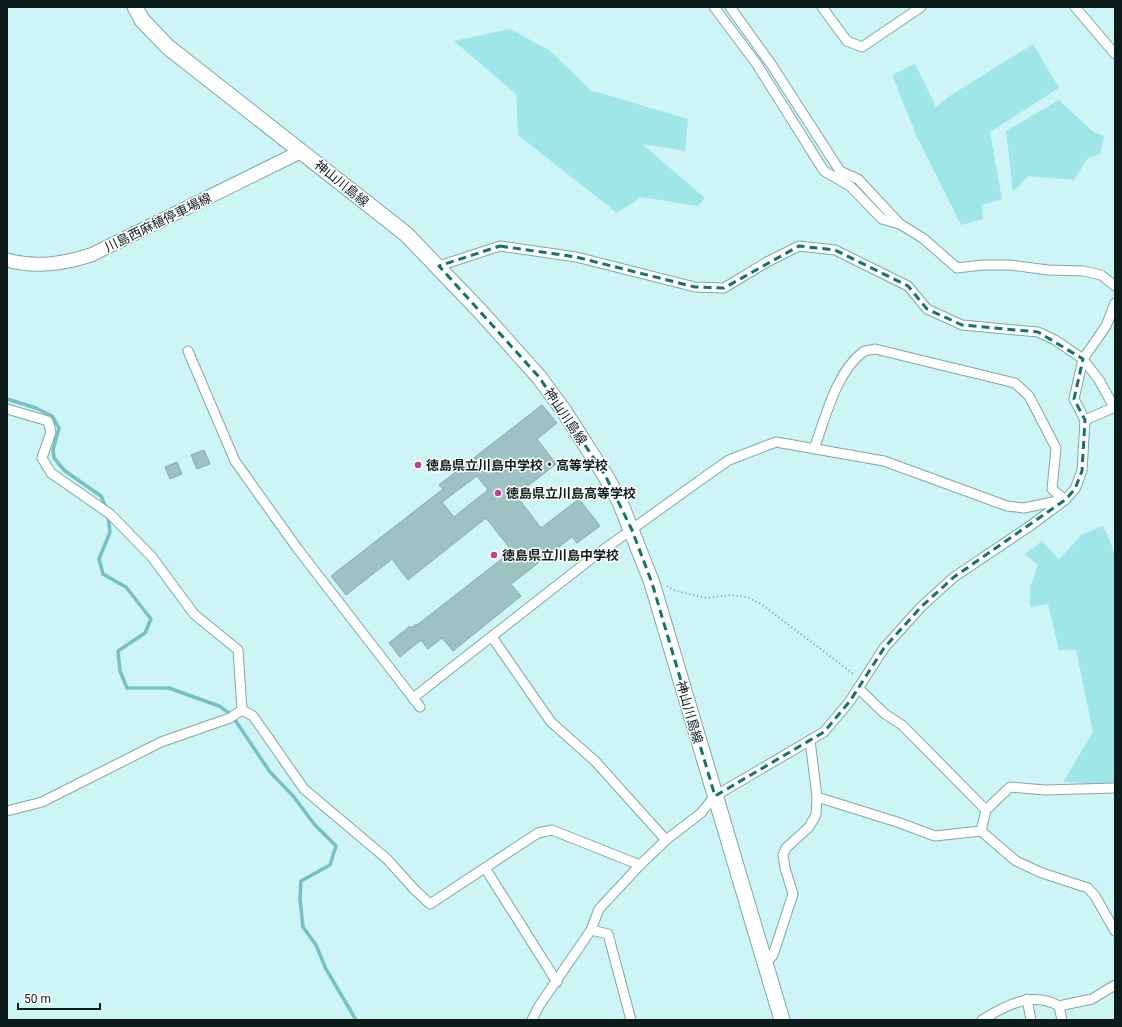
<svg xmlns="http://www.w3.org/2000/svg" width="1122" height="1027" font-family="Roboto,'Noto Sans JP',sans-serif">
  <rect width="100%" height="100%" fill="#cef5f6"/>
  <g fill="#9ee6e8">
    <path d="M 510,29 L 549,50 L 590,90 L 688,119 L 685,151 L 642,144 L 705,198 L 698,206 L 641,197 L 617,213 L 518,135 L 516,94 L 454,41 Z"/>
    <path d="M 1033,44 L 1059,88 L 990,132 L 1002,199 L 982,205 L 983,219 L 961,225 L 916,135 L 892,75 L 915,64 L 936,107 L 951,95 Z"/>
    <path d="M 1059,100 L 1092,131 L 1104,136 L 1100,154 L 1088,158 L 1074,180 L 1028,176 L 1013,192 L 1006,131 Z"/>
    <path d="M 1103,526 L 1111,543 L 1115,559 L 1115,784 L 1063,782 L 1093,732 L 1076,650 L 1059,650 L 1048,604 L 1030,607 L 1030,587 L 1038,565 L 1025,554 L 1042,541 L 1059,560 L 1081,535 Z"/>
  </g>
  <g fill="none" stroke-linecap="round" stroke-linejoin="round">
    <g stroke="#76c1c3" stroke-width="3.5">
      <path d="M 7,399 L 36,408 L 52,416 L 59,428 L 53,450 L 54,458 L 65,471 L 101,496 L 107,510"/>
      <path d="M 108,516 L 110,532 L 99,559 L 103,574 L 126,587 L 151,619 L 145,633 L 118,651 L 120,671 L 127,688 L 169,688 L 219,706 L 231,714 L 270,772 L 294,797 L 314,824 L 336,846 L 330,865 L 301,881 L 300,899 L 303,927 L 316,945 L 326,969 L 356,1020"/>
    </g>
  </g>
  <g fill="#9dc2c3" stroke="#86abac" fill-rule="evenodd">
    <path d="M 542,405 L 557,423 L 537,439 L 556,464 L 516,495 L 541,528 L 579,499 L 600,526 L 577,543 L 572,537 L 511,584 L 521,596 L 453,651 L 442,638 L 428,649 L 421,640 L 400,657 L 389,643 L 410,626 L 411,628 L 416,624 L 417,625 L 512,551 L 486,518 L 408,580 L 392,559 L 346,595 L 331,576 L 443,489 L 439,485 ZM 477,476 L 488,490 L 454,517 L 442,502 Z"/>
    <path d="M 204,450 L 210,464 L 197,469 L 191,455 Z"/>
    <path d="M 177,462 L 182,474 L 170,479 L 165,467 Z"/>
  </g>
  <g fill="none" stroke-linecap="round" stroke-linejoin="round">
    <defs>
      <g id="street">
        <path d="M 714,7 L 756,63 L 824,171 L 850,186 L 882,219 L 899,224"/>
        <path d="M 730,7 L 771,64 L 840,171 L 858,179 L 900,224 L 924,239 L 957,268 L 983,265 L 1010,265 L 1048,270 L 1084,271 L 1101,275 L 1115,286"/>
        <path d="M 822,7 L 847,41 L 862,47 L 921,7"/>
        <path d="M 1075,7 L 1115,54"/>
        <path d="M 439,266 L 500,246 L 576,257 L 695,287 L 724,288 L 767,262 L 799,246 L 835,250 L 908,286 L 927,309 L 962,325 L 1038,332 L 1055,340 L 1083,359 L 1099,380 L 1114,407"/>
        <path d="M 188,351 L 235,461 L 297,548 L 413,698"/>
        <path d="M 7,409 L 48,421 L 51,432 L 42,458 L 51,473 L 110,514 L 152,557 L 194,614 L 238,650 L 242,710"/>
        <path d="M 1085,420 L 1115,407"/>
        <path d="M 814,449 C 825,419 836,372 863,352 C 866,350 872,350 875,349 L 1015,383 L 1029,396 L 1056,448 L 1052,489 L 1065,500"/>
        <path d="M 492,637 L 551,722 L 595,761 L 666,840"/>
        <path d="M 858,688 L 885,714 L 902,725 L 986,810"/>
        <path d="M 420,707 L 413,698 L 592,558 L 706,476 L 729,460 L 776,442 L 884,461 L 1007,506 L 1024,508 L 1062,500"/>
        <path d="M 242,710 L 253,716 L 304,789 L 387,859 L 414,889 L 430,904 L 538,833 L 552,830 L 640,865"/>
        <path d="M 817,797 L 897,822 L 935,836 L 981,831 L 1016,861 L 1042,873 L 1088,888 L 1095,896 L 1115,931"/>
        <path d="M 7,811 L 42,802 L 161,742 L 230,718 L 242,710"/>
        <path d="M 981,831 L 986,810 L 1010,787 L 1045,790 L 1115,788"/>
        <path d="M 485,868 L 557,982"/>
        <path d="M 591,930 L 608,934 L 631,1020"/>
        <path d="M 765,964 L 773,955 L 793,894 L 785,868 L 783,855 L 786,848 L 809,827 L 816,815 L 817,797 L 810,740"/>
        <path d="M 1027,999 L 1031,1020"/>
        <path d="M 1059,1006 L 1062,1020"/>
        <path d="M 532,1020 L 539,1006 L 591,930 L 599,909 L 640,865 L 666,840 L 701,813 L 715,796 L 824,732 L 850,701 L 884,648 L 921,607 L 954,577 L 1030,526 L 1065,500 L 1075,489 L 1082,471 L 1085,420 L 1074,399 L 1083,359 L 1106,326 L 1115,303"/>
        <path d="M 982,1020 C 1006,1005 1032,991 1059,1006 L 1092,999 L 1115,985"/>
      </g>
      <path id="secondary" d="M 7,260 C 36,268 62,264 91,255 L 302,151"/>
      <path id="primary" d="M 135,7 L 142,20 L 168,47 L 406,234 L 479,310 L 539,377 L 564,411 L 605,475 L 620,502 L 652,583 L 782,1020"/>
    </defs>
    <use href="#street" stroke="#82a7a8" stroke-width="11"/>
    <use href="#secondary" stroke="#82a7a8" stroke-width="15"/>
    <use href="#primary" stroke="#82a7a8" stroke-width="17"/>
    <path stroke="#799697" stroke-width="2" stroke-dasharray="1 3" stroke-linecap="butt" d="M 667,586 L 676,591 L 706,598 L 730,595 L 746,597 L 761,604 L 855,675"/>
    <use href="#street" stroke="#fff" stroke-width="9"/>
    <use href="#secondary" stroke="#fff" stroke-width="13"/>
    <use href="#primary" stroke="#fff" stroke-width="15"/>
  </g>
  <path fill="none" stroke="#0f766e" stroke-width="3" stroke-dasharray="8 5" stroke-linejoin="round" d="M 500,246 L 576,257 L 695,287 L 724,288 L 799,246 L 835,250 L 908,286 L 927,309 L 962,325 L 1038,332 L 1083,359 L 1074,399 L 1085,420 L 1082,471 L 1075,489 L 1065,500 L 954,577 L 921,607 L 884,648 L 850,701 L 824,732 L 715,796 L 652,583 L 632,530 L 605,475 L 539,377 L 439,266 Z"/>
  <g fill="#c2418c" stroke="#fff" stroke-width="1.5">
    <circle cx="418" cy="465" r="4"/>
    <circle cx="498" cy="493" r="4"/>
    <circle cx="494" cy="555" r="4"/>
  </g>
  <g text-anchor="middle" stroke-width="3" stroke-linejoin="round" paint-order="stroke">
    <g font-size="13" fill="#0c1b1b" stroke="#fff">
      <text transform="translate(342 183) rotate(39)" y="5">神山川島線</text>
      <text transform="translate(158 222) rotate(-26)" y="5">川島西麻植停車場線</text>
      <text transform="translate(566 416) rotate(56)" y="5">神山川島線</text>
      <text transform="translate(690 712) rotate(74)" y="5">神山川島線</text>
    </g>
    <g font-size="13" font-weight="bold" fill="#0c1b1b" stroke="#fff" text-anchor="start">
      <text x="426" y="470">徳島県立川島中学校・高等学校</text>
      <text x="506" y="498">徳島県立川島高等学校</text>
      <text x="502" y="560">徳島県立川島中学校</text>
    </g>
  </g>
  <rect width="1122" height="1027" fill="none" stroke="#0c1b1b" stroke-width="16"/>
  <path d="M18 1003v6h82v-6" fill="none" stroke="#0c1b1b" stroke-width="2"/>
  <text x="24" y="1003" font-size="12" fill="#0c1b1b" stroke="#ffffff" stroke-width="3" paint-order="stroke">50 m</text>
</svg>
